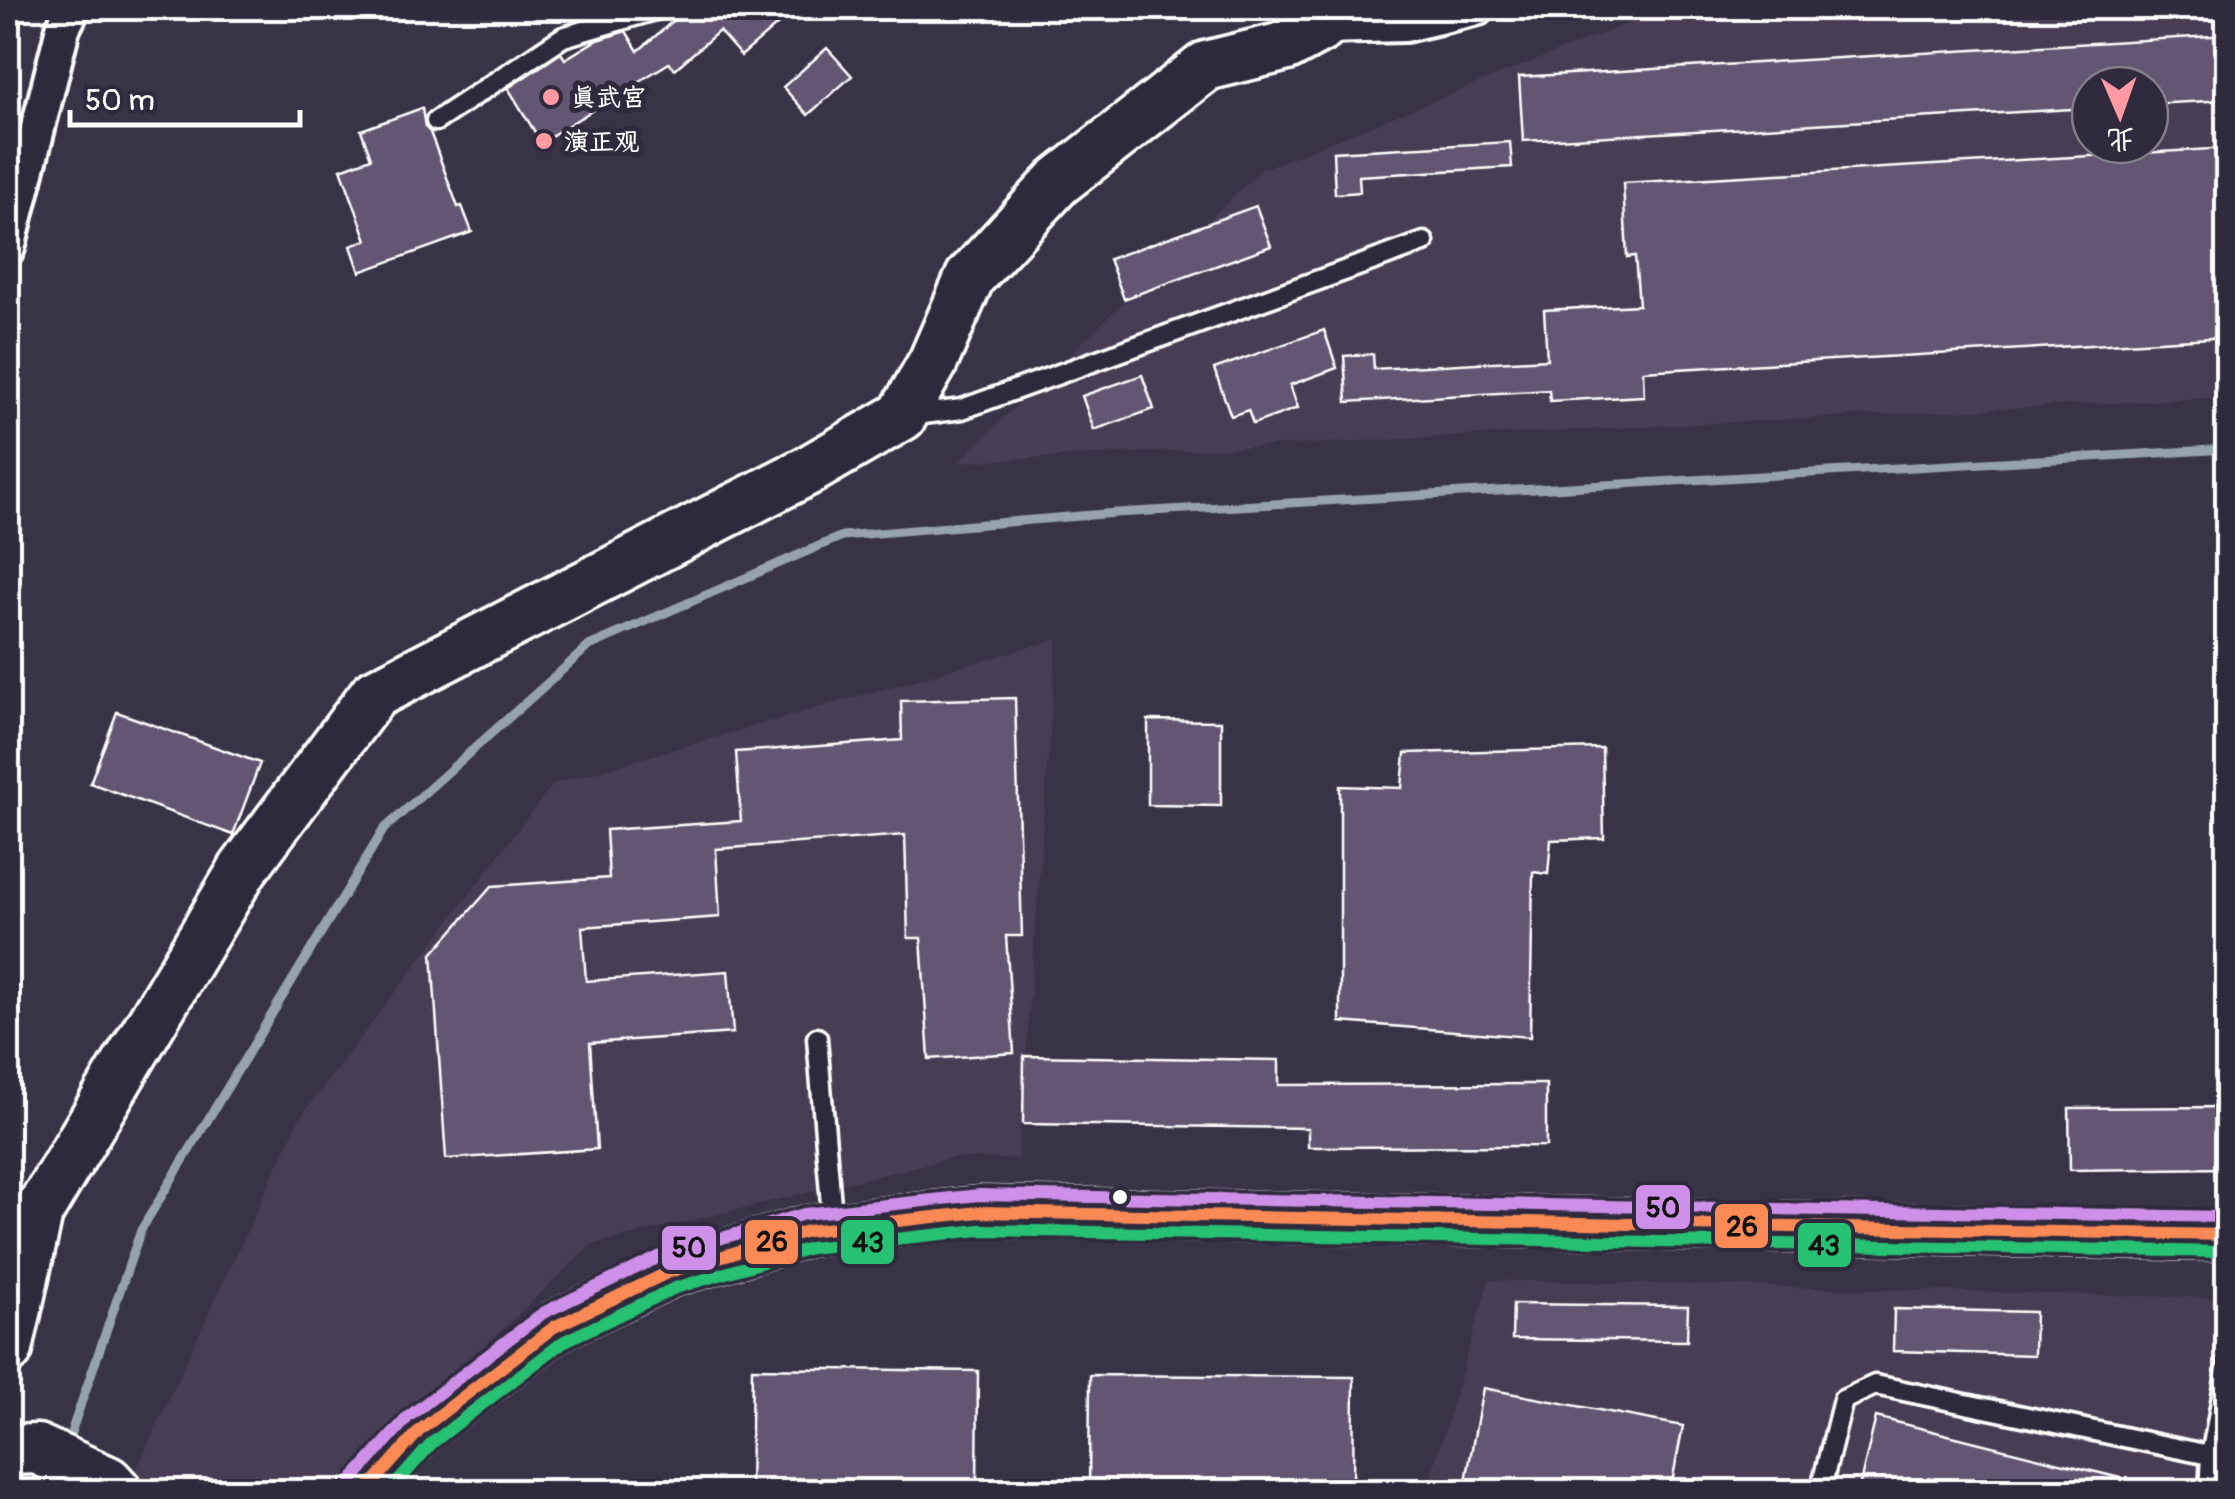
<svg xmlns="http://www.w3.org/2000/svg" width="2235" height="1499" font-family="Pangolin,'LXGW WenKai TC',sans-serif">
  <rect width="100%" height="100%" fill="#393348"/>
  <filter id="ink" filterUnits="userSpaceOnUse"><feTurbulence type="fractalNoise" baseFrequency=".01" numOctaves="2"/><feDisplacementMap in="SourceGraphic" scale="20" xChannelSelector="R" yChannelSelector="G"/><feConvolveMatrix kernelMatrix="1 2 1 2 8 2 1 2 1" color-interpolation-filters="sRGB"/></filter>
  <g filter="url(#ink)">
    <g fill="#463e55" fill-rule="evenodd">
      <path d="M 1667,8 L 2227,8 L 2227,397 L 958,462 L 1262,169 ZM 2090,85 L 2150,85 L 2150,145 L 2090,145 Z"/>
      <path d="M 1057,639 L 1018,1159 L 951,1158 L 591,1245 L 333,1491 L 126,1491 L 299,1119 L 553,784 Z"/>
      <path d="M 1489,1280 L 2227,1298 L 2227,1491 L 1426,1492 Z"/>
    </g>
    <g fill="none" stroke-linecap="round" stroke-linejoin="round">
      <path stroke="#96a2b0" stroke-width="9" d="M 66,1447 L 141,1230 L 384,829 L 589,646 L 842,536 L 1116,513 L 2228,449"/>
    </g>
    <g fill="#635673" stroke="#fff" stroke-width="2.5">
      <path d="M 688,8 L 797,8 L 741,56 L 719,31 L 675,69 L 669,63 L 541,142 L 508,88 L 561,53 L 565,59 L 595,41 L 626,31 L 638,51 Z"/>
      <path d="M 2228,35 L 2228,100 L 2150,104 L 2150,85 L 2090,85 L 2090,108 L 1523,141 L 1519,77 Z"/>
      <path d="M 827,48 L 852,76 L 808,115 L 783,87 Z"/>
      <path d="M 422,108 L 425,127 L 430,132 L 458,207 L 462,206 L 472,232 L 360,272 L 351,246 L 367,240 L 341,169 L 371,158 L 361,130 Z"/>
      <path d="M 1510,142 L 1512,167 L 1359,176 L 1360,192 L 1335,194 L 1333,152 Z"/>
      <path d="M 2228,148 L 2228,337 L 1643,371 L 1644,396 L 1550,401 L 1549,390 L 1347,402 L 1344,356 L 1373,354 L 1374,369 L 1547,359 L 1544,310 L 1639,305 L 1635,256 L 1627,257 L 1623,183 Z"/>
      <path d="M 1256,206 L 1271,246 L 1124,299 L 1109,259 Z"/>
      <path d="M 1324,330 L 1337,368 L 1290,385 L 1298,408 L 1253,424 L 1248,410 L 1231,416 L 1214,369 Z"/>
      <path d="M 1142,375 L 1154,409 L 1094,430 L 1082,396 Z"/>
      <path d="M 1015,698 L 1022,936 L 1006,936 L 1014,1053 L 929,1059 L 921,938 L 908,938 L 905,835 L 716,849 L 720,917 L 582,927 L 586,981 L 728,971 L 733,1033 L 590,1043 L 597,1149 L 446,1159 L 432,954 L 492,886 L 609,878 L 606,830 L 741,821 L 736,752 L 902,740 L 901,701 Z"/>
      <path d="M 117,712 L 260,763 L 233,835 L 90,783 Z"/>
      <path d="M 1148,720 L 1221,721 L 1221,806 L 1148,805 Z"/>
      <path d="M 1602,748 L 1604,838 L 1551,840 L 1548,874 L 1533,872 L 1530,1037 L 1340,1022 L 1340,786 L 1402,788 L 1405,753 Z"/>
      <path d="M 1024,1056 L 1279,1060 L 1279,1085 L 1546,1084 L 1546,1146 L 1308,1147 L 1308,1128 L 1023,1124 Z"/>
      <path d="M 2228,1107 L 2228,1168 L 2070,1170 L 2069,1108 Z"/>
      <path d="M 1513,1304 L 1688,1306 L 1687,1341 L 1512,1339 Z"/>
      <path d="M 1894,1309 L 2035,1312 L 2034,1355 L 1893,1351 Z"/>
      <path d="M 752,1368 L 978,1371 L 977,1492 L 750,1492 Z"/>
      <path d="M 1090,1375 L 1354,1377 L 1353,1492 L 1089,1492 Z"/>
      <path d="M 1483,1388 L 1683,1426 L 1670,1492 L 1464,1492 Z"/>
      <path d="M 1876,1417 L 2140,1483 L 2139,1492 L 1858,1492 Z"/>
    </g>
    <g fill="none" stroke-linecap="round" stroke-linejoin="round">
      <defs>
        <g id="lane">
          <path d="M 436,121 L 563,37 L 662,8"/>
          <path d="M 908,416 L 962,409 L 1424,242"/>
          <path d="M 817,1038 L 833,1228"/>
          <path d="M 1820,1492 L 1843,1400 L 1875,1385 L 2228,1459"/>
          <path d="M 2209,1492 L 2211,1456 L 2228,1363"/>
        </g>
        <g id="street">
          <path d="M 1322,27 L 1405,25 L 1478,8"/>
          <path d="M 8,248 L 63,28 L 73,8"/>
        </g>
        <g id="secondary">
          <path d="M 8,1349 L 38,1213 L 243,869 L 374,694 L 809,470 L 902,416 L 933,362 L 970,277 L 1058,182 L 1206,66 L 1287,46 L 1322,27 L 1331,8"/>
          <path d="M 8,1450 L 37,1449 L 108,1481 L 118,1492"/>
          <path d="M 365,1492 L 420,1430 L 554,1327 L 669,1272 L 807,1231 L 979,1212 L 2228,1235"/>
        </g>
      </defs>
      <use href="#lane" stroke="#fff" stroke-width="25"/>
      <use href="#street" stroke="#fff" stroke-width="40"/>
      <use href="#secondary" stroke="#fff" stroke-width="55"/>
      <use href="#lane" stroke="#2f2a3d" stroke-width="18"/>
      <use href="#street" stroke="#2f2a3d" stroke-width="32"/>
      <use href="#secondary" stroke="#2f2a3d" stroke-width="48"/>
      <defs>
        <path id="bus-1" d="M 365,1492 L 420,1430 L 554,1327 L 669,1272 L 807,1231 L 979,1212 L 2228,1235"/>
        <path id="bus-2" d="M 389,1492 L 432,1443 L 563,1342 L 675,1288 L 810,1248 L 980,1230 L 2228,1252"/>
        <path id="bus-3" d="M 352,1480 L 408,1417 L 543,1313 L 661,1256 L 804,1214 L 979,1195 L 2228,1217"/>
      </defs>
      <use href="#bus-1" stroke="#2f2a3d" stroke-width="20"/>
      <use href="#bus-2" stroke="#2f2a3d" stroke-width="20"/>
      <use href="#bus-3" stroke="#2f2a3d" stroke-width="20"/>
      <use href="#bus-1" stroke="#f98a56" stroke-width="12"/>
      <use href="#bus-2" stroke="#26c172" stroke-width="12"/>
      <use href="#bus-3" stroke="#ce8fe9" stroke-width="12"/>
    </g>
  </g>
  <g fill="#ff9aa2" stroke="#2f2a3d" stroke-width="4">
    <circle cx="551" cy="97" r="10"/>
    <circle cx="544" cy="141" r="10"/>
  </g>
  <circle fill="#fff" stroke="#2f2a3d" stroke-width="4" cx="1120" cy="1197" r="9"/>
  <g text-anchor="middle" stroke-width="10" stroke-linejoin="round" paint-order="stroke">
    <g font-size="25" font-weight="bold" fill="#fff" stroke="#2f2a3d" text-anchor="start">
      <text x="571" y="106">真武宫</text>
      <text x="564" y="150">演正观</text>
    </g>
  </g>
  <g stroke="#2f2a3d" stroke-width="4">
    <rect x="1634" y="1183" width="58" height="48" rx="10" fill="#ce8fe9"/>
    <rect x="1713" y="1202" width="57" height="48" rx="10" fill="#f98a56"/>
    <rect x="743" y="1218" width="57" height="48" rx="10" fill="#f98a56"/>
    <rect x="839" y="1218" width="57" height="48" rx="10" fill="#26c172"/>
    <rect x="1796" y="1221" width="57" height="48" rx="10" fill="#26c172"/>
    <rect x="660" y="1224" width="58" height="48" rx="10" fill="#ce8fe9"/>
  </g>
  <g font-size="28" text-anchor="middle" font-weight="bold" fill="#111">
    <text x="1663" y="1217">50</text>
    <text x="1742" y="1236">26</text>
    <text x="772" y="1251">26</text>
    <text x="868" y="1252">43</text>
    <text x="1824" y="1255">43</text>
    <text x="689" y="1257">50</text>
  </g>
  <rect width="2235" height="1499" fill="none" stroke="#2f2a3d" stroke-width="40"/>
  <rect x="20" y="20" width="2195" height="1459" fill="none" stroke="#fff" stroke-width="4" filter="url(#ink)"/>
  <g transform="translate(2120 115) rotate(178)"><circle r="48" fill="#2f2a3d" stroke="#827f8b" stroke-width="2.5"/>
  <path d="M0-8L18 38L0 25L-18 38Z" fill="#ff9aa2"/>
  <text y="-15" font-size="28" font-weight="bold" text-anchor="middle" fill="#ffffff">北</text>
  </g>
  <path d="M70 110v15h230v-15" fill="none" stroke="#ffffff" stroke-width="5"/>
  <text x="85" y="110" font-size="30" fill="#ffffff" stroke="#2f2a3d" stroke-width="8" paint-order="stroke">50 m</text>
</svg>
